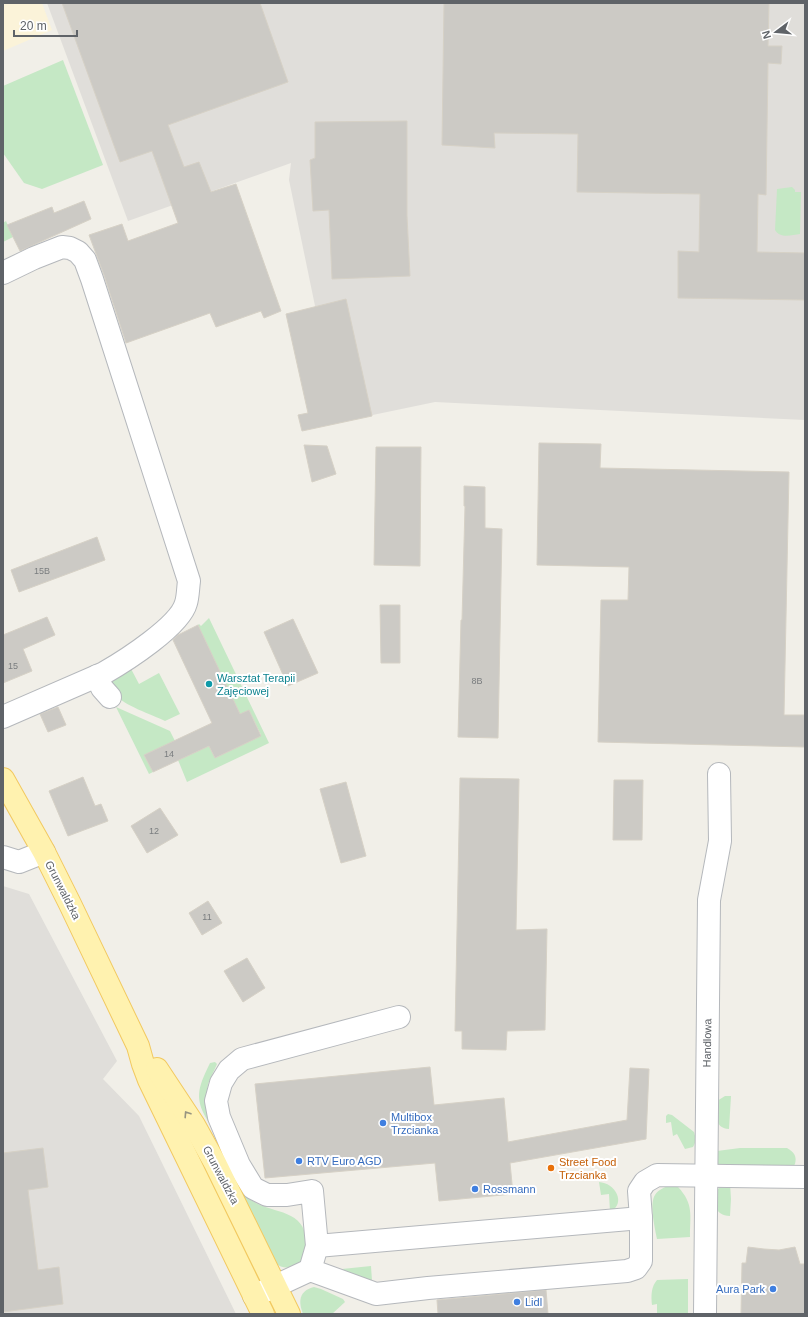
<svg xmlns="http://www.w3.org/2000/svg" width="808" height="1317" font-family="Arial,sans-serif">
  <rect width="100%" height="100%" fill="#f1efe8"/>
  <g fill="#e0deda">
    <path d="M 47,3 L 805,3 L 805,420 L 435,402 L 339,422 L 289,180 L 291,163 L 128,221 Z"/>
    <path d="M 3,886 L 29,894 L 117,1061 L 103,1079 L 139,1116 L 236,1314 L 3,1314 Z"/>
  </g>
  <g fill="#c5e8c5">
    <path d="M 63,60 L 103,165 L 42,189 L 24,183 L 3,153 L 3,86 Z"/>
    <path d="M 792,187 L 795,190 L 795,192 L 801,192 L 800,234 C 792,235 780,239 775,230 L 777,189 Z"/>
    <path d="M 6,221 L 13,237 L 3,242 L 3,223 Z"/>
    <path d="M 209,618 L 269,743 L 187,782 L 178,760 L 209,746 L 215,758 L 261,735 L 249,710 L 240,715 L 198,625 L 199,624 L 201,626 Z"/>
    <path d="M 129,665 L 139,684 L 159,673 L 180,714 L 165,721 C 153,715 122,705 115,694 C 111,689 109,683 106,677 Z"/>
    <path d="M 116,707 L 170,731 L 175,741 L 144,755 L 153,772 L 149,774 Z"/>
    <path d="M 215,1062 L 217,1064 L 208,1084 L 206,1104 L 210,1124 C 193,1099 198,1088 210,1063 Z"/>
    <path d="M 725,1096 L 731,1096 L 729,1129 C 713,1128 717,1113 717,1101 Z"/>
    <path d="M 668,1114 L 672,1115 L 694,1132 C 696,1138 696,1142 693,1147 L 685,1149 L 677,1134 L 673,1136 L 671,1122 L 666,1123 L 666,1116 Z"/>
    <path d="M 740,1148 L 787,1148 C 794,1152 797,1156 795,1164 L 793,1167 L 721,1167 L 717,1164 L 717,1151 Z"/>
    <path d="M 599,1182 C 615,1183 627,1203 610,1212 L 609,1194 L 601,1195 Z"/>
    <path d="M 730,1183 L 731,1199 L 730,1216 C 714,1215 715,1204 715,1192 L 722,1185 Z"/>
    <path d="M 240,1185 C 243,1190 245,1196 251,1200 C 271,1214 305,1208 306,1241 C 307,1247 305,1254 304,1260 C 295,1266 286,1272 275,1263 L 235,1187 Z"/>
    <path d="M 668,1186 L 678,1187 C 694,1204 690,1215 690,1237 L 657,1239 C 655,1228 649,1204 655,1195 C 658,1190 663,1188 668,1186 Z"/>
    <path d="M 371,1266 L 372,1281 L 359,1278 L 342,1269 Z"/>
    <path d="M 688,1279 L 688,1314 L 657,1314 L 657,1304 L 652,1305 C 651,1296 651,1287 657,1280 Z"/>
    <path d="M 314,1287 L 321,1289 L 343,1299 L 345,1302 L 332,1314 L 303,1314 C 298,1301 299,1291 314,1287 Z"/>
  </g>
  <path fill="#fbf3d9" d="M 3,3 L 42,3 L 52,30 L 3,51 Z"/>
  <g fill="#cccac5" stroke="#d6d1c6">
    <path d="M 62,3 L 260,3 L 288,82 L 168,125 L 184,167 L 199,162 L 211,192 L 236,184 L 281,311 L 264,318 L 261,311 L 216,327 L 210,313 L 126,343 L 104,275 L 89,235 L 122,224 L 128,241 L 178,223 L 152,151 L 120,162 Z"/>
    <path d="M 444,3 L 769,3 L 768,46 L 782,46 L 781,64 L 768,63 L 766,195 L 758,194 L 757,252 L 805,253 L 805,300 L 678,298 L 678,251 L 699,252 L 700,194 L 577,192 L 578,134 L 494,133 L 495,148 L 442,145 Z"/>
    <path d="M 407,121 L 407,216 L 410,276 L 332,279 L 329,210 L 313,211 L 310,160 L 315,158 L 315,122 Z"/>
    <path d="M 84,201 L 91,219 L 20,251 L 7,225 L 52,207 L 54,213 Z"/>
    <path d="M 346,299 L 372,416 L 302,431 L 298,415 L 308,413 L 286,314 Z"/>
    <path d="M 539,443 L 601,444 L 600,468 L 789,472 L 784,715 L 805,715 L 805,747 L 598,742 L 601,600 L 628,600 L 629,567 L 537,565 Z"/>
    <path d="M 304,445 L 327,446 L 336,474 L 312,482 Z"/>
    <path d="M 376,447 L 421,447 L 420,566 L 374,565 Z"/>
    <path d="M 464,486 L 485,487 L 485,528 L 502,529 L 498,738 L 458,737 L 461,620 L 462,620 L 465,506 L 464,506 Z"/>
    <path d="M 97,537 L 105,560 L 19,592 L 11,570 Z"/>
    <path d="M 380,605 L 400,605 L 400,663 L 381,663 Z"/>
    <path d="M 47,617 L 55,635 L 23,649 L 32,671 L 3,683 L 3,635 Z"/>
    <path d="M 293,619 L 318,673 L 288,686 L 264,632 Z"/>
    <path d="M 198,625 L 240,714 L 249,710 L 261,736 L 215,758 L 209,746 L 153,772 L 144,755 L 212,723 L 173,640 L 178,635 Z"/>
    <path d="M 58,707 L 66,725 L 48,732 L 40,714 Z"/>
    <path d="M 83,777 L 95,806 L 101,804 L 108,821 L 68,836 L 49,791 Z"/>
    <path d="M 460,778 L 519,779 L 516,930 L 547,929 L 545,1030 L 507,1031 L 506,1050 L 462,1049 L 462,1031 L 455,1031 Z"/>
    <path d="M 614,780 L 643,780 L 642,840 L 613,840 Z"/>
    <path d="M 346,782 L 366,856 L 341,863 L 320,789 Z"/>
    <path d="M 160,808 L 178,835 L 147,853 L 131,826 Z"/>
    <path d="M 208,901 L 222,923 L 202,935 L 189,913 Z"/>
    <path d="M 247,958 L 265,988 L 243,1002 L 224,971 Z"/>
    <path d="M 430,1067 L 434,1105 L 504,1098 L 508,1142 L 627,1120 L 630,1068 L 649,1069 L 646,1139 L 510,1163 L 513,1194 L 439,1201 L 435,1163 L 265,1178 L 255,1084 Z"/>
    <path d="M 43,1148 L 48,1187 L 28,1190 L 38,1270 L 59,1267 L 63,1304 L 3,1312 L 3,1153 Z"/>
    <path d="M 748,1247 L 764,1249 L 779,1250 L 795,1247 L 800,1264 L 805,1264 L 805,1314 L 741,1314 L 742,1263 L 746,1263 Z"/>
    <path d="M 546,1290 L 548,1314 L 438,1314 L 437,1300 Z"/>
  </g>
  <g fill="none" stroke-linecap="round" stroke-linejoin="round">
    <defs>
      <g id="minor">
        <path d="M 3,273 L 34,258 L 62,247 L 70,248 L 78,252 L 85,260 L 92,279 L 189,581 C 188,588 188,597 186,603 C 180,626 125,661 104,673 L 3,717"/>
        <path d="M 97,676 L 102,688 L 110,697"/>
        <path d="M 3,857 L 19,862 L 44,852"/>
        <path d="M 317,1246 L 641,1218"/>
        <path d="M 310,1270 L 317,1246 L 312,1191 L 287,1195 L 267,1195 L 253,1188 L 239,1165 L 219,1117 L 216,1101 L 221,1083 L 229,1070 L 242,1059 L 399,1017"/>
        <path d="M 254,1296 L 310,1270 L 376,1294 L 428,1288 L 627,1271 L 636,1268 L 641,1261 L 641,1218 L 639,1191 L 645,1182 L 657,1175 L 805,1177"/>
        <path d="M 705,1314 L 709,900 L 720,841 L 719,774"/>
      </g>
      <g id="major">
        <path d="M 3,779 L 44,852 L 70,904 L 138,1046 L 143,1064 L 149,1080 L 263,1314"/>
        <path d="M 157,1069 L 194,1125 L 215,1163 L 289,1314"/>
      </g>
    </defs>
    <use href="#minor" stroke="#b5b8bc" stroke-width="24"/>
    <use href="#major" stroke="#f2c960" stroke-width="24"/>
    <use href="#minor" stroke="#fff" stroke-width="22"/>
    <use href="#major" stroke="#fff2af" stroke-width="22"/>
  </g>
  <defs><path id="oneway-chevron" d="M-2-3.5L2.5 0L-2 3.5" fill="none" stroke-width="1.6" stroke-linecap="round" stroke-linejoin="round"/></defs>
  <use stroke="#979581" href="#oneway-chevron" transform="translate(187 1114) rotate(-123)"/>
  <circle fill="#0f9aa8" stroke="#fff" stroke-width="1.5" cx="209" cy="684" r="4"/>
  <g fill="#3f7fe0" stroke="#fff" stroke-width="1.5">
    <circle cx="383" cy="1123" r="4"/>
    <circle cx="299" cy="1161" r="4"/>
    <circle cx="475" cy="1189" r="4"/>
    <circle cx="773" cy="1289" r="4"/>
    <circle cx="517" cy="1302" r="4"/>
  </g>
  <circle fill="#e8710a" stroke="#fff" stroke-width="1.5" cx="551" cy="1168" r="4"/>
  <g text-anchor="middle" stroke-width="4" stroke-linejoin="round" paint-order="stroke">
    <g font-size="9" fill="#7a7d7f">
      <text x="42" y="574">15B</text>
      <text x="13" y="669">15</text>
      <text x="477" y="684">8B</text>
      <text x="169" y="757">14</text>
      <text x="154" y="834">12</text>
      <text x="207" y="920">11</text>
    </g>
    <g font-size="11" fill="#0d838f" stroke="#fff" text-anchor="start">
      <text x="217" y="682">Warsztat Terapii<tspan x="217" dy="13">Zajęciowej</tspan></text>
    </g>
    <g font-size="11" fill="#5f6368" stroke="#fff">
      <text transform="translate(63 890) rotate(63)" y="4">Grunwaldzka</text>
      <text transform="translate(707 1043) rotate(-89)" y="4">Handlowa</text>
      <text transform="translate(221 1175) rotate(62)" y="4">Grunwaldzka</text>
    </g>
    <g font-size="11" fill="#366cbe" stroke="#fff" text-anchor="start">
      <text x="391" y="1121">Multibox<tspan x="391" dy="13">Trzcianka</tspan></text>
      <text x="307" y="1165">RTV Euro AGD</text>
      <text x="483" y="1193">Rossmann</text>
      <text x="765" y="1293" text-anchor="end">Aura Park</text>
      <text x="525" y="1306">Lidl</text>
    </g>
    <g font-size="11" fill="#c56008" stroke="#fff" text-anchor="start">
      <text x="559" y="1166">Street Food<tspan x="559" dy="13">Trzcianka</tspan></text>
    </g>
  </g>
  <rect width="808" height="1317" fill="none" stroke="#5f6368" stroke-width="8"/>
  <g transform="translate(776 32) rotate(254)" stroke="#ffffff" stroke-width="3" paint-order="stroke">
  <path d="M0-3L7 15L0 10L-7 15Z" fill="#5f6368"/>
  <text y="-6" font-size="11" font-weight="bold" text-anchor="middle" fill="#5f6368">N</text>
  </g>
  <path d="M14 30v6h63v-6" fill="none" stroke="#5f6368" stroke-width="2"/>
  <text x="20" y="30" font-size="12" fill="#5f6368" stroke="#ffffff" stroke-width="3" paint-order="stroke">20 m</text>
</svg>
